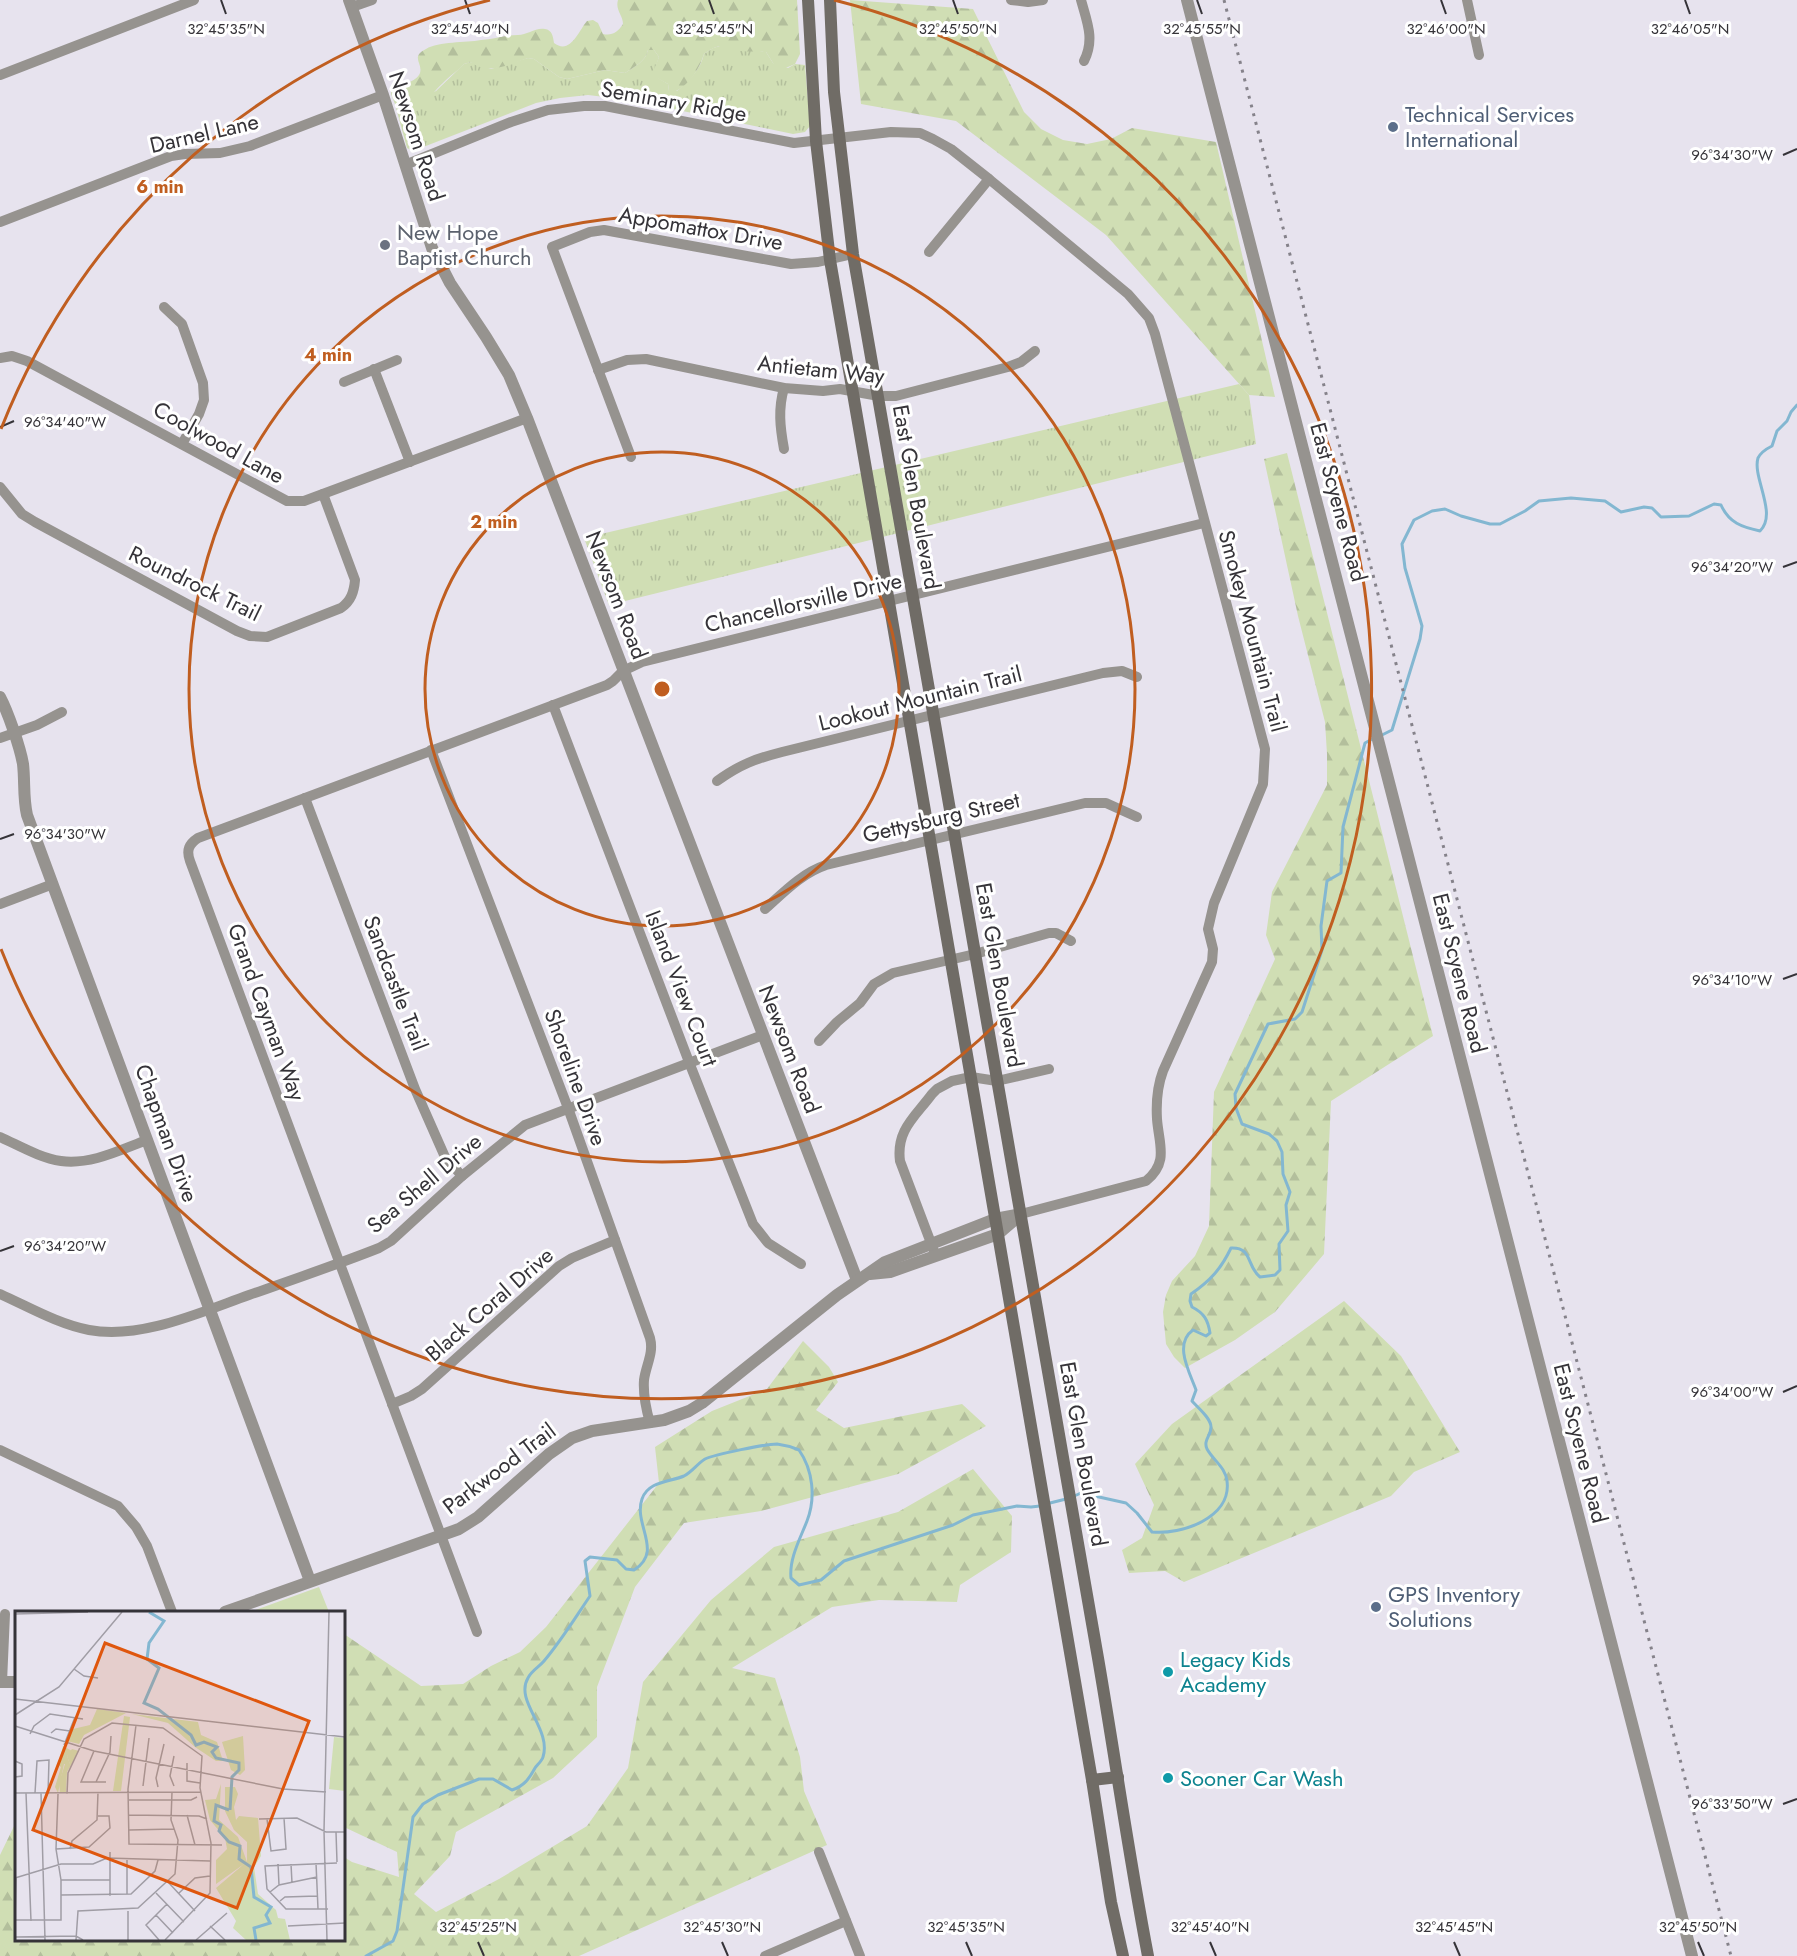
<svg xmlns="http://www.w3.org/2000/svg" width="1797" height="1956" font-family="Jost,sans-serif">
  <defs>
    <pattern id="grass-tufts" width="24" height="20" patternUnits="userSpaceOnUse" patternTransform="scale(1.5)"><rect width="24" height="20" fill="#d0deb4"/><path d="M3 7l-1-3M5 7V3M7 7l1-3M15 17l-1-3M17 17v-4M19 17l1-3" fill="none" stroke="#b3bf9c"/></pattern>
    <pattern id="forest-firs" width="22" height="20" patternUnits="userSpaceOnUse" patternTransform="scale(1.5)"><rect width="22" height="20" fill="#d0deb4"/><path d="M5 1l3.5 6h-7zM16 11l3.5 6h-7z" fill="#b3bf9c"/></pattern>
  </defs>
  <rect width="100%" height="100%" fill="#e7e3ee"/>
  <g fill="url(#grass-tufts)">
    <path d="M 723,45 L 766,52 L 773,63 L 788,68 L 795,64 L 805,65 L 810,126 L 805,132 L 793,134 L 630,100 L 588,95 L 560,98 L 536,103 L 413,151 L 407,148 L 395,104 L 399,106 L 436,91 L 464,64 L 471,62 L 491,69 L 528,58 L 534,59 L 559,77 L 567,79 L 605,70 L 625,73 C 634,67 646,61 648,50 L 654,50 L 659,57 L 654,72 L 658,78 L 668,84 L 669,91 L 677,91 C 690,80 700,70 704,54 L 713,48 Z"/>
    <path d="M 1239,384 L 1249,395 L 1256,444 L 609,605 L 584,538 Z"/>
  </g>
  <g fill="url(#forest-firs)">
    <path d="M 618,0 L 797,0 L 800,54 L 795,64 L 781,70 L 773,63 L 766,52 C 757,51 749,52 741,51 C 721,48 724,40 704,54 C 699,70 689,86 672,93 L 669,91 L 668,84 L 657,78 L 653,72 L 659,57 L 654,50 L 648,50 C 646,61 634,67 625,73 L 605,70 L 567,79 L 559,77 L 534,59 L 528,58 C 510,64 488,76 471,62 L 464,64 C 459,70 452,74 446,80 C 433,92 416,116 395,104 L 391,94 L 392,89 C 399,85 417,82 420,73 C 423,63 410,57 426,49 C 439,41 465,43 481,40 C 494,39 505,35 518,35 C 527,35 536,27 545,29 C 552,30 553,36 554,43 C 570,55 578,32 587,21 L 593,20 L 598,23 L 603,34 C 612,36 618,32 623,24 C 623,15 615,10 618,0 Z"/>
    <path d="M 850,0 L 973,9 L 1024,112 L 1041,129 L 1063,140 L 1087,144 L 1111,139 L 1132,128 L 1216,142 L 1275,397 L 1249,395 L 1106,235 L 956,121 L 861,104 Z"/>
    <path d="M 1287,453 L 1433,1036 L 1331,1101 L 1324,1254 L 1275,1312 L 1235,1340 L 1185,1368 L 1174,1357 L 1166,1344 L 1163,1312 L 1166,1295 L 1172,1281 L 1195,1256 L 1209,1226 L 1214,1092 L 1275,959 L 1266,935 L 1272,892 L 1327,785 L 1327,754 L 1325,722 L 1298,616 L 1264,459 Z"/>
    <path d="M 1344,1301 L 1401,1356 L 1460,1452 L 1414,1472 L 1391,1496 L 1184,1582 L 1165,1571 L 1129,1573 L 1122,1550 L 1142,1538 L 1154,1505 L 1135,1464 L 1172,1424 Z"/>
    <path d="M 803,1341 L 829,1367 L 838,1382 L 816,1410 L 844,1428 L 962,1404 L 986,1426 L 898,1474 L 761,1511 L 684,1523 L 635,1587 L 597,1687 L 597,1737 L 553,1778 L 456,1832 L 450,1856 L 414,1894 L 436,1912 L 499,1879 L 587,1826 L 628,1768 L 643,1682 L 711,1600 L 774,1547 L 898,1512 L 973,1469 L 1012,1516 L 1011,1552 L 960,1585 L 957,1602 L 879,1600 L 832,1607 L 732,1668 L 775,1678 L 800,1757 L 804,1791 L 827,1845 L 579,1956 L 0,1956 L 0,1855 L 16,1822 L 16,1940 L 344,1940 L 344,1857 L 352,1862 L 399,1877 L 397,1852 L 344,1827 L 344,1634 L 421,1686 L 463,1684 L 491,1666 L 520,1652 L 546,1627 L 659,1483 L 655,1447 L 712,1411 L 767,1389 Z"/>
  </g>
  <path fill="#d0deb4" d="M 319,1587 L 329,1612 L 250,1612 Z"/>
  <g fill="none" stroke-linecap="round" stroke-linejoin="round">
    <g stroke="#83b7d1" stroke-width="3">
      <path d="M 1380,736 L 1392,730 L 1420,639 L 1422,626 L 1405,568 L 1402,544 L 1414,520 L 1432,511 L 1445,509 L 1461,516 L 1490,524 L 1500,524 L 1525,511 L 1539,501 L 1571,498 L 1605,501 L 1621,512 L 1644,507 L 1652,508 L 1661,517 L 1689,516 L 1714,504 L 1721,505 C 1729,523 1742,527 1760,531 C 1778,514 1752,477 1758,458 C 1761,452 1766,449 1772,446 L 1777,431 L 1787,421 L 1791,412 L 1797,405"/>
      <path d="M 1072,1497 L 1081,1493 L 1126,1503 L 1137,1513 L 1152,1532 C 1181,1535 1232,1518 1227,1481 C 1226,1468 1213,1460 1207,1449 C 1203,1440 1211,1436 1211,1427 C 1211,1418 1198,1408 1192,1401 L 1196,1390 C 1190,1373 1173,1344 1193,1330 L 1206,1336 L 1210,1333 C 1208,1320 1204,1313 1192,1307 L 1190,1301 L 1191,1294 C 1210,1281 1221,1269 1231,1248 C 1253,1247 1246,1266 1260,1277 L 1275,1275 L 1280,1270 L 1279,1244 L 1288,1231 L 1286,1205 L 1290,1192 L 1283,1174 L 1282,1152 L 1277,1141 L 1269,1134 L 1242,1124 L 1236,1108 L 1235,1094 L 1268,1024 L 1295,1019 L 1302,1012 L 1322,950 L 1321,926 L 1327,881 L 1341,873 L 1343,827 L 1365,743 L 1374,738"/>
      <path d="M 1046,1504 L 1066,1499"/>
      <path d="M 366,1956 L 393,1941 L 397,1931 L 413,1817 L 423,1804 L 438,1795 L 479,1779 L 493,1779 L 512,1790 C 524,1786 529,1779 535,1768 C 537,1765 542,1761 543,1757 C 552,1729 514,1701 528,1678 C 531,1671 539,1667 544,1661 C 561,1641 575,1618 590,1596 L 585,1561 L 590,1557 L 617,1560 L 626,1569 L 634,1570 C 664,1551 633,1525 642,1499 C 648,1481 670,1482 684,1476 C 692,1472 697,1464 705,1459 C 716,1454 766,1444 777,1444 C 785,1445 792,1447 799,1450 C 813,1470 816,1498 807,1521 C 800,1539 789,1559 791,1578 L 799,1585 L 821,1580 L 844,1561 L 953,1525 L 973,1515 L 1017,1506 L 1031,1507 L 1040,1506"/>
    </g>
    <g stroke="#96938f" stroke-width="10">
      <path d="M 1011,0 L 1028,2 L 1043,0"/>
      <path d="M 1081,0 C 1087,22 1095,39 1084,61"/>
      <path d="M 1467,0 L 1479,55"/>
      <path d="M 352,7 L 372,0"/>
      <path d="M 0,75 L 194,0"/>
      <path d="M 405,165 L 511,122 L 548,110 L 584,106 L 605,106 L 794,143 L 891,132 L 920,133 L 933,139 L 951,149 L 989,179 L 1128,294 L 1149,318 L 1155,334 L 1265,749 L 1263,784 L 1214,903 L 1208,929 L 1213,949 L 1212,962 L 1163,1071 C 1157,1087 1156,1102 1157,1119 C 1159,1145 1169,1162 1146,1181 L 1021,1214"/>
      <path d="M 0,222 L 171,156 L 185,154 L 220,153 L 250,146 L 383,95"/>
      <path d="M 929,252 L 989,179"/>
      <path d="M 164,307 L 182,324 L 203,383 L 204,400 L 199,414 L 182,444"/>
      <path d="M 0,358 L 12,356 L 27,361 L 287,501 L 304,501 L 527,418"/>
      <path d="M 374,369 L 410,462"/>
      <path d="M 598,370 L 627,360 L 646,359 L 784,388 L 823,391 L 840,389 L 879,396 L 896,396 L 1008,367 L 1021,362 L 1035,351"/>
      <path d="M 344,382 L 397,360"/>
      <path d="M 784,449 C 780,427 778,409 784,388"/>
      <path d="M 631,457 L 552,247 L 590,232 L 604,230 L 791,264 L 818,262 L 853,254"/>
      <path d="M 0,487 L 22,514 L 35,522 L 237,631 L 250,636 L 267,637 L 341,608 C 351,601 354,592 355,580 L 323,494"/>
      <path d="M 553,705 L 689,1062 L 753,1224 L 768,1243 L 801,1264"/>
      <path d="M 0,738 L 37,725 L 62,712"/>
      <path d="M 431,750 L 568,1108 L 650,1338 C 654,1353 646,1365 644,1380 C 643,1394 646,1409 650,1423"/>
      <path d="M 717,781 C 741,764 755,759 782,752 L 1103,673 L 1122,671 L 1137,677"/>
      <path d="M 305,798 L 415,1089 L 445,1157 L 462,1176"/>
      <path d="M 0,904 L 53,884"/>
      <path d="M 765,909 C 784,892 802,873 826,865 L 1085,803 L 1106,803 L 1137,817"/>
      <path d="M 819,1041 L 837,1022 L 860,1003 L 874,984 L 893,973 L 975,954 L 1049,933 L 1056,933 L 1071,941"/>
      <path d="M 0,1137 C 20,1146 40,1158 61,1161 C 91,1165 120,1150 147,1140"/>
      <path d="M 934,1251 L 900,1161 C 896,1130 915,1117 932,1094 L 937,1089 L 952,1081 L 971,1077 L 997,1081 L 1049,1069"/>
      <path d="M 0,1294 C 29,1307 58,1324 89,1330 C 140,1340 201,1312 249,1295 C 292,1280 336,1265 379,1248 L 391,1241 L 462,1176 L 525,1125 L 763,1035"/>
      <path d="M 392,1404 L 411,1396 L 422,1389 L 559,1266 L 572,1258 L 615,1240"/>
      <path d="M 0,1450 L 118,1506 L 136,1527 L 147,1546 L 172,1612"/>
      <path d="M 477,1632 L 190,861 C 186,850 189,844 198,838 L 607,685 L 613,681 L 623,671 L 642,662 L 1204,523"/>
      <path d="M 2,1682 L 5,1614"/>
      <path d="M 819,1852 L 860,1956"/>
      <path d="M 765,1956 L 846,1921"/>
    </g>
    <g stroke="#96938f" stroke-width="12">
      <path d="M 349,0 L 383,95 L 432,248 L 450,283 L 486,337 L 509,375 L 527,418 L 857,1280"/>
      <path d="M 1187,0 L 1692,1956"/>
      <path d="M 0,697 C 8,712 20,747 23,764 C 25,781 23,798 27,815 L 310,1581"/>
      <path d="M 870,1274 L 890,1272 L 998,1234 L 1020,1215"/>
      <path d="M 225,1612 L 459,1529 L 478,1517 L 549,1454 L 572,1438 L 592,1431 L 664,1420 L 689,1411 L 702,1403 L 837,1295 L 885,1262 L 995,1219 L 1021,1214"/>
      <path d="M 0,1682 L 16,1682"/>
    </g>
    <g stroke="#706c66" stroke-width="12">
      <path d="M 808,0 L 816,141 L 830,260 L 1092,1780 L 1111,1902 L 1123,1956"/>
      <path d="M 830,0 L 834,92 L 853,254 L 1098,1658 C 1115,1757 1129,1857 1148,1956"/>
      <path d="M 1092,1780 L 1118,1777"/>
    </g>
    <path stroke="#85828a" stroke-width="3" stroke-dasharray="3 6" stroke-linecap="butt" d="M 1224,0 L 1731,1956"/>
  </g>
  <path fill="none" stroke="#353338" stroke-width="2" d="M 221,0 L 226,14M 465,0 L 470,14M 709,0 L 714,14M 953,0 L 958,14M 1197,0 L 1202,14M 1441,0 L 1446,14M 1685,0 L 1690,14M 1783,155 L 1797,149M 0,427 L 14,421M 1783,567 L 1797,562M 0,839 L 14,834M 1783,979 L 1797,974M 0,1251 L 14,1246M 1783,1392 L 1797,1386M 1783,1804 L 1797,1799M 478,1942 L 484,1956M 722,1942 L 728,1956M 966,1942 L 972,1956M 1210,1942 L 1216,1956M 1454,1942 L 1460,1956M 1698,1942 L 1704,1956"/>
  <g fill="none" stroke="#c05e20" stroke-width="3">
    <circle cx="662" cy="689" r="237"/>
    <circle cx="662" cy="689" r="473"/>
    <path d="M1 429A710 710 0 0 1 490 0M834 0A710 710 0 1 1 1 949"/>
  </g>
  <g fill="#5c6f8a" stroke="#fff" stroke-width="2">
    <circle cx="1393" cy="127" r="6"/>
    <circle cx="1376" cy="1607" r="6"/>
  </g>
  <circle fill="#6b7280" stroke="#fff" stroke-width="2" cx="385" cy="245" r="6"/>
  <g fill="#0f9aa8" stroke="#fff" stroke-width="2">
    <circle cx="1168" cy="1672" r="6"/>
    <circle cx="1168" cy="1778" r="6"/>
  </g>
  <g text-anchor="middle" stroke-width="6" stroke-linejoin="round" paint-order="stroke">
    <g font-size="22" fill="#353338" stroke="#fff">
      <text transform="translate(674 101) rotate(10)" y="8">Seminary Ridge</text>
      <text transform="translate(204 133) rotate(-13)" y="8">Darnel Lane</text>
      <text transform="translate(417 136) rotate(72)" y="8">Newsom Road</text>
      <text transform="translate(701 228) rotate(10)" y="8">Appomattox Drive</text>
      <text transform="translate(821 369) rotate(6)" y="8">Antietam Way</text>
      <text transform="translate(219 442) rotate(29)" y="8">Coolwood Lane</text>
      <text transform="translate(917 497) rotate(80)" y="8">East Glen Boulevard</text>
      <text transform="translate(1339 502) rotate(75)" y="8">East Scyene Road</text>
      <text transform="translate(195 583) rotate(26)" y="8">Roundrock Trail</text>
      <text transform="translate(617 595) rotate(69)" y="8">Newsom Road</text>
      <text transform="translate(803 602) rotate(-13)" y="8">Chancellorsville Drive</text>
      <text transform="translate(1253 631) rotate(75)" y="8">Smokey Mountain Trail</text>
      <text transform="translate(920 698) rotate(-14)" y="8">Lookout Mountain Trail</text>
      <text transform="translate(941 817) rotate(-13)" y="8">Gettysburg Street</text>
      <text transform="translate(1460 973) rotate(76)" y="8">East Scyene Road</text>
      <text transform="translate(1000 975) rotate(80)" y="8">East Glen Boulevard</text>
      <text transform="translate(396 983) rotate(69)" y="8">Sandcastle Trail</text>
      <text transform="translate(682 988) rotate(69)" y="8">Island View Court</text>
      <text transform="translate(267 1012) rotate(70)" y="8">Grand Cayman Way</text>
      <text transform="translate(790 1049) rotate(69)" y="8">Newsom Road</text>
      <text transform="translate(576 1077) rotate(70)" y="8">Shoreline Drive</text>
      <text transform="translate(167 1133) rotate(70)" y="8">Chapman Drive</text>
      <text transform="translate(424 1183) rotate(-40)" y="8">Sea Shell Drive</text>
      <text transform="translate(489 1304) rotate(-41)" y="8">Black Coral Drive</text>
      <text transform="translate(1581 1443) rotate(76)" y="8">East Scyene Road</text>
      <text transform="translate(1084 1454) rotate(80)" y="8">East Glen Boulevard</text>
      <text transform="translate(499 1468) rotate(-37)" y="8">Parkwood Trail</text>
    </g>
    <g font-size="22" fill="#4e5e75" stroke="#fff" text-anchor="start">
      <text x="1405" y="122">Technical Services<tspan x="1405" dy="25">International</tspan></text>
      <text x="1388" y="1602">GPS Inventory<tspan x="1388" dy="25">Solutions</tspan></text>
    </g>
    <g font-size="22" fill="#5b616d" stroke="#fff" text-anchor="start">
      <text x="397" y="240">New Hope<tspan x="397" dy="25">Baptist Church</tspan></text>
    </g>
    <g font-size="22" fill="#0d838f" stroke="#fff" text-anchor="start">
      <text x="1180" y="1667">Legacy Kids<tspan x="1180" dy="25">Academy</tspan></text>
      <text x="1180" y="1786">Sooner Car Wash</text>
    </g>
  </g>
  <g transform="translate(15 1611)">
    <rect width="330" height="330" fill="#e7e3ee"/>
    <path d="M 109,105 L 115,106 L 106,180 L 98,180 ZM 319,126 L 330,127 L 330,180 L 314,178 ZM 57,138 L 64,140 L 52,161 L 51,182 L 45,182 L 44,172 L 50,153 L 55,153 L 52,145 Z" fill="#d0deb4"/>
    <path d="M 82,98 L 111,102 L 69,124 L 64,133 L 52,130 L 58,118 L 75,114 ZM 117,103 L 183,111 L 186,124 L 202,131 L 208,150 L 201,150 L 180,136 L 153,112 ZM 228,125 L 230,159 L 225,164 L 216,159 L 207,131 ZM 48,135 L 57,140 L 52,145 L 55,153 L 49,153 L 43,182 L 40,176 L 46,156 L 43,154 ZM 206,173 L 204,209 L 223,226 L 232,251 L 232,231 L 219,219 L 210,200 L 210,176 L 220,176 L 223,183 L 219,196 L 221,209 L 224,205 L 243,207 L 246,245 L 239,256 L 243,283 L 261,299 L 263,307 L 270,308 L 275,329 L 231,329 L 218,317 L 221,310 L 201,277 L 229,253 L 201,273 L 201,249 L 212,238 L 210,227 L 195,209 L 190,189 L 201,188 Z" fill="#d0deb4"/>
    <path fill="none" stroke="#83b7d1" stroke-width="3" d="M 134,1 L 149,10 L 134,32 L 132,48 L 144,57 L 129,92 L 143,98 L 176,124 L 181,134 L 189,131 L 202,136 L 197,141 L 201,147 L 224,152 L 224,159 L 217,166 L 215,199M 214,199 L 201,194 L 199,210 L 206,214 L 204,220 L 214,231 L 225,235 L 224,248 L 236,256 L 239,286 L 256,296 L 251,304 L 255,312 L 239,317 L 241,329"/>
    <path fill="none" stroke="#a09da5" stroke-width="1.5" d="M 0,3 L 73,1M 59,58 L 69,65 L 83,67M 0,88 L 330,126M 0,104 L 44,76 L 107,1M 121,114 L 113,178 L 114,233 L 207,234M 0,115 L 79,140 L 268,178 L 311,181M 36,122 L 41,118 L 55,120M 15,123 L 19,115 L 35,103 L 68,108M 49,134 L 60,106M 79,140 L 66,171 L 91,171M 159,145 L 155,165 L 159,175M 0,150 L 7,153 L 7,165 L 0,166M 172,152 L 172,170 L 185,172M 81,171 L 95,141 L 96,125M 128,175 L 134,127M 143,176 L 141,167 L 149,133M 0,182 L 186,181M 11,182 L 16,310M 20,182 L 22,150 L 34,149 L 33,183M 26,182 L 30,329M 52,183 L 53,162 L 69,128 L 97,112 L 148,117 L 187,145 L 185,177 L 196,232 L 195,282 L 150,329M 114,189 L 176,189 L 182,186M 114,204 L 184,205 L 192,208M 172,204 L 180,234M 244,208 L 282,207 L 311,221 L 330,221M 252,208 L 256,240 L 271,238 L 269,207M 114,219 L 159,218M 321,221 L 322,251M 41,238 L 74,236 L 95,217 L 94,205 L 83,205M 55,238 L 57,230 L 82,209 L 83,181M 95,241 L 95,285M 112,249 L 112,284M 301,252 L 303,298M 263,253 L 264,274M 276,253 L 277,272M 0,267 L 46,253 L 78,253 L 92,247 L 195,250M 46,269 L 95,269M 153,271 L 180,300M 255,281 L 264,274 L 302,266M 141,282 L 169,311M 164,282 L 180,267 L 195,265M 46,284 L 116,283 L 140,260 L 143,249M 265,290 L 270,286 L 302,285M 313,298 L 271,298 L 252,278 L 250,255 L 322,252M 141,304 L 158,322M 0,309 L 46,309 L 46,269 L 41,238 L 43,183M 0,309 L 1,267M 195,315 L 210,329M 273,315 L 330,312M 0,326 L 61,325 L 68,329M 61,329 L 63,300 L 123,297 L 160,263 L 163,229 L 156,209 L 157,181M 113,329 L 113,300M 144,329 L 131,314 L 152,293M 181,329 L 212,302M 312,329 L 309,220 L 314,1"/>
    <path fill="#df570e" fill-opacity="0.15" stroke="#df570e" stroke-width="3" d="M 90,32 L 294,110 L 222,297 L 18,219 Z"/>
    <rect width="330" height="330" fill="none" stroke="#353338" stroke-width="3"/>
  </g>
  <g font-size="15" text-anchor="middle" fill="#353338" stroke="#fff" stroke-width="6" stroke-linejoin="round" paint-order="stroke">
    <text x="1202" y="34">32°45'55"N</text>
    <text x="226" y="34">32°45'35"N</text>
    <text x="470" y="34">32°45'40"N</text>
    <text x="714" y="34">32°45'45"N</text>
    <text x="958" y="34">32°45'50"N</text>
    <text x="1446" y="34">32°46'00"N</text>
    <text x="1690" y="34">32°46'05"N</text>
    <text x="1732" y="160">96°34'30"W</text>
    <text x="65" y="427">96°34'40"W</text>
    <text x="1732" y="572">96°34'20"W</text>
    <text x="65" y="839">96°34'30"W</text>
    <text x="1732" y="985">96°34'10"W</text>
    <text x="65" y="1251">96°34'20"W</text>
    <text x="1732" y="1397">96°34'00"W</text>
    <text x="1732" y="1809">96°33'50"W</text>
    <text x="478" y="1932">32°45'25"N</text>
    <text x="722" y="1932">32°45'30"N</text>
    <text x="966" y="1932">32°45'35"N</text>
    <text x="1210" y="1932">32°45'40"N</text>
    <text x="1454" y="1932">32°45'45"N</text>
    <text x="1698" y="1932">32°45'50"N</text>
  </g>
  <circle cx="662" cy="689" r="9" fill="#c05e20" stroke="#fff" stroke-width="3"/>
  <g font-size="18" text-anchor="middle" font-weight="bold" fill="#c05e20" stroke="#fff" stroke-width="6" stroke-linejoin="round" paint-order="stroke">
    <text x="160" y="193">6 min</text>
    <text x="328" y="361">4 min</text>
    <text x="494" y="528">2 min</text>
  </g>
</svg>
